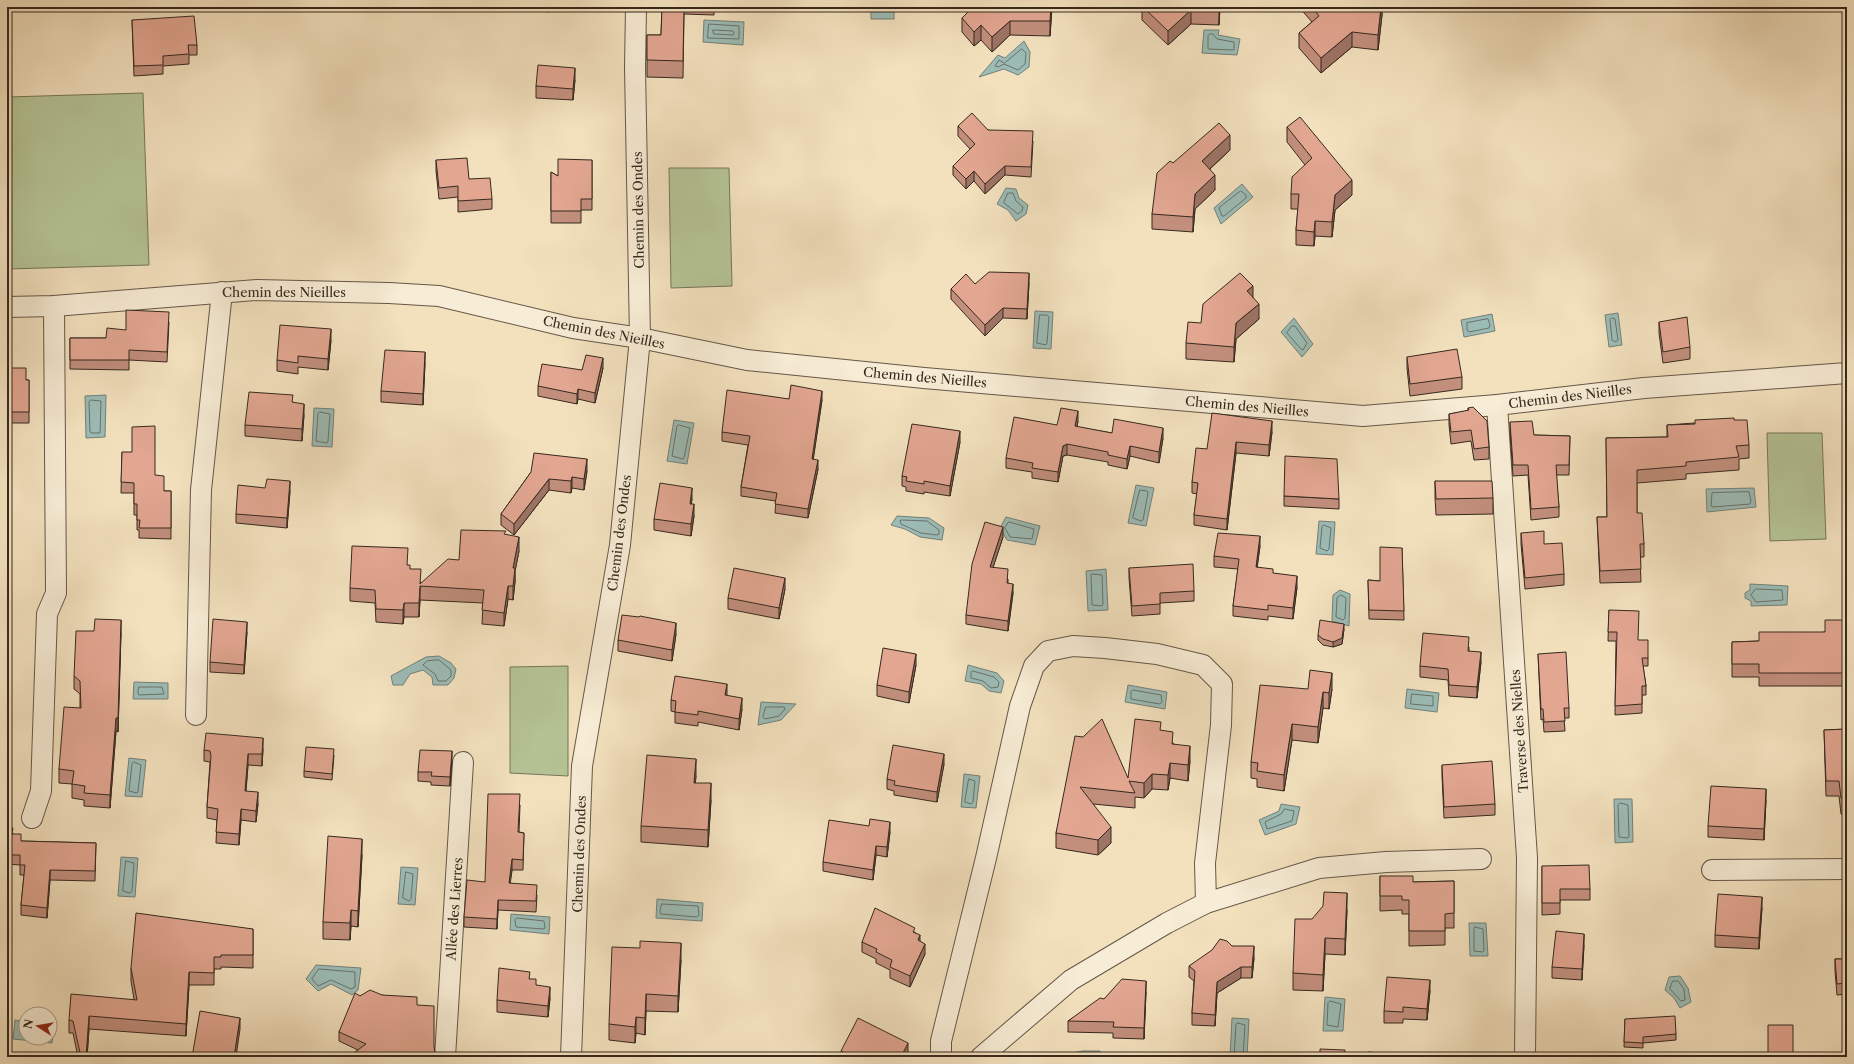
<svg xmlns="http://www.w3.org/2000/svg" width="1854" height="1064" font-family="'Libre Caslon Text',serif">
  <rect width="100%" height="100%" fill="#f3e1be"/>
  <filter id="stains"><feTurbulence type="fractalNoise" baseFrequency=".005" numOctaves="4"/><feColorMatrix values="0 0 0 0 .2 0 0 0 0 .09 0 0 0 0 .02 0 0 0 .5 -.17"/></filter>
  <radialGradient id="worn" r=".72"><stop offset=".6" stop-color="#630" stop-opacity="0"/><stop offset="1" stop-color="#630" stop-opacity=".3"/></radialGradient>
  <g fill="#b5c496" stroke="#76765a">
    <path d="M 143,93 L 149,265 L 7,269 L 7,97 Z"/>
    <path d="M 669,168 L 729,168 L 732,286 L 671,288 Z"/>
    <path d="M 1767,433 L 1822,433 L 1826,539 L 1770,541 Z"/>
    <path d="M 568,666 L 568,776 L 510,773 L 510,667 Z"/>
  </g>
  <g fill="#9cbcb6" stroke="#73817a">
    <path d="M 507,7 L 551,7 L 550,12 Z"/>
    <rect x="871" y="7" width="23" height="12"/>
    <path d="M 704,20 L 744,22 L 743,45 L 703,42 Z"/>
    <path d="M 1204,30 L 1219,30 L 1218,35 L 1240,39 L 1237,55 L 1202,53 Z"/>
    <path d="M 1024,41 L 1030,52 L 1029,67 L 1018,75 L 1004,69 L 979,77 L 998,55 L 1005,58 Z"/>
    <path d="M 1242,184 L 1253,197 L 1221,224 L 1214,208 Z"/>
    <path d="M 1006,188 L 1016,189 L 1019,198 L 1028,205 L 1026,214 L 1016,221 L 1008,210 L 997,204 Z"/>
    <path d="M 1035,311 L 1053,312 L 1051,349 L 1033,348 Z"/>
    <path d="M 1618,313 L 1622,345 L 1609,347 L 1605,315 Z"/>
    <path d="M 1492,314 L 1495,331 L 1464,337 L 1461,320 Z"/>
    <path d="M 1294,318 L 1313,344 L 1302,357 L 1281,332 Z"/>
    <path d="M 106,395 L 105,437 L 86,438 L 85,396 Z"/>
    <path d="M 314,408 L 334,409 L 332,447 L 312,446 Z"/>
    <path d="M 674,420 L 694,423 L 687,464 L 667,461 Z"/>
    <path d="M 1136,485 L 1154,488 L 1146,526 L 1128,523 Z"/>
    <path d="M 1754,488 L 1756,507 L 1707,512 L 1706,489 Z"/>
    <path d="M 897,516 L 929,518 L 944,528 L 942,540 L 920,537 L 905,529 L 891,525 Z"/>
    <path d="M 1006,517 L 1040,526 L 1035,545 L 1007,540 L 1000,528 Z"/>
    <path d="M 1319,521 L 1335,522 L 1333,555 L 1316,554 Z"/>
    <path d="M 1106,569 L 1108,610 L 1088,611 L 1086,571 Z"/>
    <path d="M 1750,584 L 1788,586 L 1787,605 L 1751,606 L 1751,601 L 1745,598 L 1745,593 L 1750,590 Z"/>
    <path d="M 1340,590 L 1350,594 L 1349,626 L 1332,621 L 1333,595 Z"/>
    <path d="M 439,656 L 451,663 L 456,669 L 454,678 L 448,685 L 433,685 L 432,677 L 423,670 L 410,674 L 403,685 L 393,685 L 391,676 L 426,657 Z"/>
    <path d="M 968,665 L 997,673 L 1004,681 L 1001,693 L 989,691 L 981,684 L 965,681 Z"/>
    <path d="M 134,682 L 168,683 L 168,699 L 133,699 Z"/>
    <path d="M 1128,685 L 1167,692 L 1165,709 L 1125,702 Z"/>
    <path d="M 1407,689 L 1439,693 L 1437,712 L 1405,708 Z"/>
    <path d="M 761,702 L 796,704 L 781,720 L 758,725 Z"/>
    <path d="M 7,733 L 10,767 L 7,767 Z"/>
    <path d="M 129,758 L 146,760 L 142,797 L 125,796 Z"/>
    <path d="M 964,774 L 980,776 L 976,808 L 961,807 Z"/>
    <path d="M 1614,799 L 1632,799 L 1633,842 L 1615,843 Z"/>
    <path d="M 1281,804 L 1300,807 L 1296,824 L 1265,835 L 1259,820 L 1279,811 Z"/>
    <path d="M 121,857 L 138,858 L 135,897 L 118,896 Z"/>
    <path d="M 401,867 L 418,868 L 415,905 L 398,904 Z"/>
    <path d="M 657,899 L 703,903 L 702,921 L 656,918 Z"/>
    <path d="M 1844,908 L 1847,908 L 1846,944 Z"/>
    <path d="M 511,914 L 550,917 L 549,934 L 510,930 Z"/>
    <path d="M 1469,923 L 1486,923 L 1488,956 L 1470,956 Z"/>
    <path d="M 316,965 L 361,968 L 358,990 L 352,995 L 331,984 L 318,991 L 306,979 Z"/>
    <path d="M 1680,976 L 1688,988 L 1691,1002 L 1680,1008 L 1674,998 L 1665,990 L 1669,977 Z"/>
    <path d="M 1325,997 L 1345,999 L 1343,1031 L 1323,1031 Z"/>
    <path d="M 1232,1018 L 1249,1019 L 1247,1057 L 1230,1057 Z"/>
    <path d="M 15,1020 L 26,1022 L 26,1038 L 50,1038 L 50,1024 L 54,1025 L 52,1043 L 13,1039 Z"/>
    <path d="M 1083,1051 L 1100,1051 L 1103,1057 L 1066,1057 L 1066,1054 Z"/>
  </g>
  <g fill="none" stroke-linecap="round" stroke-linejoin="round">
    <g stroke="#69726a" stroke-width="1">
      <path d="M 709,24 L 739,26 L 739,39 L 708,38 Z"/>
      <path d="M 713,30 L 733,31 L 734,33 L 733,35 L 714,34 Z"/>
      <path d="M 1210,34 L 1213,34 L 1217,39 L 1234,42 L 1234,50 L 1208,49 L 1208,36 Z"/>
      <path d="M 1022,49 L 1026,53 L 1025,64 L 1018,70 L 1004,64 L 998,67 L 995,66 L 999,60 L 1004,63 Z"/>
      <path d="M 1241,191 L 1246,195 L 1246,198 L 1224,216 L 1222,216 L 1219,208 Z"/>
      <path d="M 1008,193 L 1013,193 L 1016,201 L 1023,207 L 1022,211 L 1018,214 L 1004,203 Z"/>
      <path d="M 1040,315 L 1047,315 L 1049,317 L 1047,343 L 1046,345 L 1037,343 Z"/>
      <path d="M 1612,318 L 1615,319 L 1618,340 L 1616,342 L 1612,340 L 1610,320 Z"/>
      <path d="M 1488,319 L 1490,325 L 1489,328 L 1469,332 L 1467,330 L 1467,323 Z"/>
      <path d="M 1292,326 L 1295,326 L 1307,343 L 1303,350 L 1301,349 L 1287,333 Z"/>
      <path d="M 91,400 L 101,401 L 100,433 L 92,433 L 90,432 L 89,402 Z"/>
      <path d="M 320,412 L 330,414 L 328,441 L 327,443 L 316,441 L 318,414 Z"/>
      <path d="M 679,425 L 690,428 L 684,458 L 683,459 L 672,456 L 677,426 Z"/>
      <path d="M 1140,490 L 1147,491 L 1148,493 L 1143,520 L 1141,521 L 1133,518 Z"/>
      <path d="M 1749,492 L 1751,501 L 1750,504 L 1713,507 L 1711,506 L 1712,493 Z"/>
      <path d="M 902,520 L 927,521 L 939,530 L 939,534 L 937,535 L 921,533 L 901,524 L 900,521 Z"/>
      <path d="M 1009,522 L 1034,529 L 1032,539 L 1010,537 L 1005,528 Z"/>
      <path d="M 1324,525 L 1331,528 L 1329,549 L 1327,551 L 1320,548 L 1322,527 Z"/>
      <path d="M 1092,574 L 1102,575 L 1103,604 L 1102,606 L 1092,605 L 1091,576 Z"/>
      <path d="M 1756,589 L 1782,590 L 1783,600 L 1756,602 L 1751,595 Z"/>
      <path d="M 1341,595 L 1346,598 L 1345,618 L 1343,620 L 1336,617 L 1337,598 Z"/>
      <path d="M 439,660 L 451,670 L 451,676 L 446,681 L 438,681 L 435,674 L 423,665 L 427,661 Z"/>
      <path d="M 973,671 L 994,677 L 999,682 L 998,687 L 991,688 L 983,681 L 971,678 L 971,672 Z"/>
      <path d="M 139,687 L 162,687 L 164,694 L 139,695 L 138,693 Z"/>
      <path d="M 1133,690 L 1161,695 L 1162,702 L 1160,704 L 1131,699 L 1131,692 Z"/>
      <path d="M 1412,694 L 1433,696 L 1433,706 L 1411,704 Z"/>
      <path d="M 766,707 L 784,707 L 785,709 L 779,716 L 765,719 L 763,717 Z"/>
      <path d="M 134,762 L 141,765 L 138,791 L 137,793 L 129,791 L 132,764 Z"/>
      <path d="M 969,779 L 975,781 L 973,802 L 971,804 L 965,802 Z"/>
      <path d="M 1620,803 L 1628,805 L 1629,836 L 1628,838 L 1619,837 L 1618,805 Z"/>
      <path d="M 1285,809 L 1294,811 L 1292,821 L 1267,829 L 1265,822 L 1281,814 Z"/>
      <path d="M 126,861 L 134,863 L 132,891 L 130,893 L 123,891 Z"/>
      <path d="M 406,872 L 413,874 L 411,899 L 409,901 L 403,898 Z"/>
      <path d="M 662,904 L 698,906 L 699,915 L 697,917 L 661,914 L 660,912 Z"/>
      <path d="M 517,918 L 544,921 L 545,928 L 543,929 L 516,927 L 515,920 Z"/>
      <path d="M 1475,927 L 1483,929 L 1484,950 L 1483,952 L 1474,951 L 1474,929 Z"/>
      <path d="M 319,969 L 355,972 L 355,987 L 351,989 L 331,980 L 318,986 L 312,979 Z"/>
      <path d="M 1673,981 L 1678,981 L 1684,989 L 1685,1000 L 1681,1001 L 1670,989 Z"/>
      <path d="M 1330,1001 L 1341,1004 L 1338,1027 L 1327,1025 L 1328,1003 Z"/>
      <path d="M 1234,1057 L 1236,1024 L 1238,1023 L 1245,1025 L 1243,1057"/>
    </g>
    <defs>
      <g id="street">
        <path d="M 7,307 L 54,306 L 257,290 L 389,293 L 439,296 L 573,328 L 640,338 L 747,360 L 924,378 L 1363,416 L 1497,405 L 1644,388 L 1847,373"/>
        <path d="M 1497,405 L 1527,858 L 1525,1057"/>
        <path d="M 196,715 L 201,490 L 222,292"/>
        <path d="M 32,818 L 41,791 L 47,614 L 56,593 L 54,306"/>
        <path d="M 1712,870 L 1847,869"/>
        <path d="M 445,1057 L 463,762"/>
        <path d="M 571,1057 L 582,766 L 620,545 L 640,338 L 635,68 L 636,7"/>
        <path d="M 941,1057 L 941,1041 L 986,858 L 1020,706 L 1034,666 L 1048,651 L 1073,646 L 1105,648 L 1157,654 L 1203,665 L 1222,684 L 1221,725 L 1205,863 L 1206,903"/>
        <path d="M 981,1057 L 1071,980 L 1167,923 L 1206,903 L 1319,868 L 1386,862 L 1481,859"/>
      </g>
    </defs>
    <use href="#street" stroke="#655747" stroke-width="22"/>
    <use href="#street" stroke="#f7ecd5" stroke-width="20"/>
  </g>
  <g fill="#c28f7d" stroke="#36291f">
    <path d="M 193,7 L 225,7 L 225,10 L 194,11 Z"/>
    <path d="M 662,7 L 714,7 L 714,15 L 684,14 L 683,78 L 647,77 L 647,35 L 661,35 Z"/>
    <path d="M 973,7 L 1052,7 L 1050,36 L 1010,35 L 992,52 L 981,40 L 974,46 L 962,32 L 962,18 Z"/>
    <path d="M 1142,7 L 1220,7 L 1219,25 L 1191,24 L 1168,45 L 1142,20 Z"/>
    <path d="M 1299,7 L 1382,7 L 1382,15 L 1378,50 L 1352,47 L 1321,73 L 1299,48 L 1299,33 L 1312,22 Z"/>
    <path d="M 132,20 L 197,45 L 197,55 L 189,55 L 189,64 L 163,66 L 163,74 L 134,76 Z"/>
    <path d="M 575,80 L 573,100 L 536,98 L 536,86 Z"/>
    <path d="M 958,126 L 988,130 L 1033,141 L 1031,177 L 1005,175 L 985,194 L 974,181 L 966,189 L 953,175 L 953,166 L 970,149 L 958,136 Z"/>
    <path d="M 1287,127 L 1352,195 L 1335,210 L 1332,237 L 1315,236 L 1314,246 L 1296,245 L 1296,230 L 1298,209 L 1291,209 L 1291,194 L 1305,165 L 1287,142 Z"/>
    <path d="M 1230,150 L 1210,169 L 1215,190 L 1195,209 L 1193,232 L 1152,229 L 1152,214 L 1173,163 Z"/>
    <path d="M 436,160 L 469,179 L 492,199 L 492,209 L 458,212 L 458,197 L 439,199 L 436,171 Z"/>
    <path d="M 592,160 L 592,210 L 581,210 L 581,223 L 551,223 L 551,172 L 558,176 Z"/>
    <path d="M 1029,283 L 1027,319 L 1003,318 L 985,336 L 951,299 L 951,289 L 975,284 Z"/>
    <path d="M 1253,297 L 1259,319 L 1236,339 L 1234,362 L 1186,359 L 1186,343 L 1201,323 Z"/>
    <path d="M 169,322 L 167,362 L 129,360 L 129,370 L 70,369 L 70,338 L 106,338 L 126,330 Z"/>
    <path d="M 1659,322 L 1690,347 L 1690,359 L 1663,363 L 1659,333 Z"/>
    <path d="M 331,340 L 328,370 L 298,367 L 298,374 L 277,371 L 277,360 Z"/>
    <path d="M 1407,357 L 1462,377 L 1462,389 L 1410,396 L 1407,368 Z"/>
    <path d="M 425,363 L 423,405 L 381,402 L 381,391 Z"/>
    <path d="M 7,368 L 26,380 L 29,380 L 29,423 L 7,423 Z"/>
    <path d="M 603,368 L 595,403 L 578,399 L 577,404 L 538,396 L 538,386 L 582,370 Z"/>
    <path d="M 789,399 L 822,400 L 813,459 L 818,469 L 808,518 L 775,513 L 776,501 L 741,496 L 741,487 L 748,445 L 722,441 L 722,432 Z"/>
    <path d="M 293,402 L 304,415 L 302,441 L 245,436 L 245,425 Z"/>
    <path d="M 1468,408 L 1489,447 L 1489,459 L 1474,460 L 1471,441 L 1451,444 L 1449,425 L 1449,414 L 1468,411 Z"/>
    <path d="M 1734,420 L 1749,445 L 1749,458 L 1739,459 L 1739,470 L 1686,474 L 1686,479 L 1637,483 L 1637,513 L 1644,544 L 1644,557 L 1640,557 L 1641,582 L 1600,583 L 1597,517 L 1607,517 L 1606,438 L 1667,437 L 1667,425 Z"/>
    <path d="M 1078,421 L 1077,427 L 1112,433 L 1163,438 L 1159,463 L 1130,456 L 1127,469 L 1108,465 L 1108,462 L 1067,455 L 1063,456 L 1058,482 L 1032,478 L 1032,472 L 1006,468 L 1006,458 L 1057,425 Z"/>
    <path d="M 1510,422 L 1534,435 L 1570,436 L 1569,475 L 1556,475 L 1559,507 L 1559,517 L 1531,520 L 1528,475 L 1513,476 L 1510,432 Z"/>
    <path d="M 1272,432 L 1269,456 L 1236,453 L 1227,530 L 1194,525 L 1194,515 L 1197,494 L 1192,493 L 1192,482 L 1207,449 Z"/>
    <path d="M 960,442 L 950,496 L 924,492 L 924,494 L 906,491 L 906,487 L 902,486 L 902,476 Z"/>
    <path d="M 122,452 L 155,475 L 164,491 L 171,491 L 171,539 L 139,538 L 139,530 L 137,530 L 137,515 L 134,515 L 134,493 L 121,493 Z"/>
    <path d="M 587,471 L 584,490 L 572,488 L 571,493 L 549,490 L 514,535 L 501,525 L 501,514 L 531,472 Z"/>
    <path d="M 1435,481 L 1493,498 L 1493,514 L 1436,515 L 1435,497 Z"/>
    <path d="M 290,491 L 287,528 L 236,523 L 236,514 Z"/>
    <path d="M 1284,496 L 1339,499 L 1339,509 L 1284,506 Z"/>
    <path d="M 692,499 L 691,504 L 694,516 L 691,536 L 654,530 L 654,519 Z"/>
    <path d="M 1521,533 L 1544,544 L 1564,574 L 1564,585 L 1525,589 L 1521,544 Z"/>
    <path d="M 506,535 L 519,551 L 515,571 L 515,582 L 513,600 L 508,599 L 504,626 L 482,624 L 483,603 L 420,600 L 419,617 L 404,617 L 403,624 L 376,622 L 375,603 L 350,601 L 350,588 L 408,565 L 410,569 L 421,583 L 459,560 Z"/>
    <path d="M 1003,537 L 993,567 L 1008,579 L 1008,583 L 1013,593 L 1008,631 L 966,624 L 966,615 Z"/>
    <path d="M 1260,546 L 1257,567 L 1273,573 L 1297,587 L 1293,619 L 1268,616 L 1268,620 L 1233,616 L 1233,606 L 1238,569 L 1214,567 L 1214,556 Z"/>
    <path d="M 1402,548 L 1404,620 L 1369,619 L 1368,580 L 1380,581 Z"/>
    <path d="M 1129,568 L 1194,591 L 1194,601 L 1160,603 L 1160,614 L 1132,616 L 1129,578 Z"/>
    <path d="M 785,589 L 779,619 L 728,609 L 728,598 Z"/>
    <path d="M 1609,610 L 1638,640 L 1648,658 L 1648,666 L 1643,666 L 1646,686 L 1646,695 L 1642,695 L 1642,713 L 1615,715 L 1616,641 L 1608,641 Z"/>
    <path d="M 1847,623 L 1847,683 L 1845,683 L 1844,686 L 1759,686 L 1759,677 L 1732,677 L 1732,642 L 1759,641 L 1825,632 L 1845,624 Z"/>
    <path d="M 1344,629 L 1342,644 L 1333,647 L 1323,645 L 1318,640 L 1318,635 Z"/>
    <path d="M 247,632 L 244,674 L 210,672 L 210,662 Z"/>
    <path d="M 121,633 L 118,732 L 116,731 L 110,808 L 84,806 L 84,800 L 72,798 L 72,784 L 59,783 L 59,769 L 80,708 L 80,694 L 74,689 L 74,676 Z"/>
    <path d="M 676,634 L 672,661 L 618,651 L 618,640 Z"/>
    <path d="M 1469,647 L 1469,651 L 1481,662 L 1477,698 L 1449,696 L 1448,680 L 1420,677 L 1420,666 Z"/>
    <path d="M 1538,654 L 1569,708 L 1569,718 L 1564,718 L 1565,731 L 1544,732 L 1543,719 L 1541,720 Z"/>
    <path d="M 916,665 L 909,703 L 877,696 L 877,685 Z"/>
    <path d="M 1308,689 L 1332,689 L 1329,709 L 1323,708 L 1318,743 L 1292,740 L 1284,791 L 1257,787 L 1257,779 L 1251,778 L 1251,762 Z"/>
    <path d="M 727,696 L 742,709 L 739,730 L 698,722 L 698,726 L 675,723 L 675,712 L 671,711 L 671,700 Z"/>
    <path d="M 1847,729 L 1847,814 L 1841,814 L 1839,796 L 1826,796 L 1824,730 Z"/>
    <path d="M 1161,730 L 1190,761 L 1188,781 L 1170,778 L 1168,790 L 1152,789 L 1144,798 L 1135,797 L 1135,808 L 1093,804 L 1111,843 L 1098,855 L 1056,848 L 1056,833 L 1083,737 L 1128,778 Z"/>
    <path d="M 263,749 L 262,766 L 248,765 L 246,791 L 258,804 L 256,822 L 241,820 L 239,845 L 216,843 L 217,820 L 207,818 L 207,807 L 210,762 L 204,761 L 204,750 Z"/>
    <path d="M 334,755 L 332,780 L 304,777 L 304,771 Z"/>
    <path d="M 452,761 L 450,786 L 431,785 L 431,782 L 418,781 L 418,772 Z"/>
    <path d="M 944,764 L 937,802 L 894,795 L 894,791 L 887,789 L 887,779 Z"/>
    <path d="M 1442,765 L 1495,804 L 1495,815 L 1444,818 L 1442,776 Z"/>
    <path d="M 696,776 L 695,783 L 711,800 L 708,847 L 641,842 L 641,826 Z"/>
    <path d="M 1766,800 L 1764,840 L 1708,837 L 1708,826 Z"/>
    <path d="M 520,805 L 519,832 L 524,833 L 523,870 L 512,870 L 510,883 L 537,895 L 536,912 L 498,910 L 497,929 L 464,927 L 464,917 L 485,882 Z"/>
    <path d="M 7,828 L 21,841 L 96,843 L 95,881 L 50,880 L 47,918 L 21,915 L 21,905 L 24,875 L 20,875 L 20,865 L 7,864 Z"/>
    <path d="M 890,832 L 887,857 L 876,855 L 873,880 L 823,871 L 823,862 Z"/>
    <path d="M 362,855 L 358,927 L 351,926 L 350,940 L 323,939 L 323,922 Z"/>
    <path d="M 1542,866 L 1590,889 L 1590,900 L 1560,900 L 1560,914 L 1542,915 Z"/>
    <path d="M 1380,876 L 1413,882 L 1454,881 L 1454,928 L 1445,928 L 1445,945 L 1409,946 L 1409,914 L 1402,914 L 1402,910 L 1380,911 Z"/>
    <path d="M 1762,908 L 1759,949 L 1715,947 L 1715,935 Z"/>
    <path d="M 1347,910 L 1345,955 L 1325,954 L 1323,991 L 1293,990 L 1293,973 L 1312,919 Z"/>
    <path d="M 253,929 L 253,968 L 221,967 L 221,969 L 214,969 L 214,985 L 189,985 L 186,1036 L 89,1029 L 87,1057 L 78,1057 L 73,1033 L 69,1033 L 69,1020 L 134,999 L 131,981 L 131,968 Z"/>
    <path d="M 915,932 L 920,941 L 925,954 L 910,987 L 890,978 L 890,970 L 876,963 L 876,959 L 862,952 L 862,942 Z"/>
    <path d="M 1584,945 L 1582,980 L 1552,978 L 1552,967 Z"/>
    <path d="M 1232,946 L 1254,958 L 1252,978 L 1241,978 L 1217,993 L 1215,1026 L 1192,1025 L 1192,1013 L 1194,981 L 1189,977 L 1189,966 Z"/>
    <path d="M 1835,959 L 1847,959 L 1847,994 L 1837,995 L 1835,971 Z"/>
    <path d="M 681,960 L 678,1012 L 646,1011 L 645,1035 L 636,1033 L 635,1043 L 609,1040 L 609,1024 Z"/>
    <path d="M 530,979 L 550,998 L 548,1017 L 497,1012 L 497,1000 Z"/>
    <path d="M 1430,991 L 1427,1020 L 1403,1019 L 1403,1023 L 1384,1023 L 1384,1011 Z"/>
    <path d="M 1146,992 L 1144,1039 L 1113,1038 L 1113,1033 L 1068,1032 L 1068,1021 L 1104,999 Z"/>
    <path d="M 382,995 L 417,1005 L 434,1047 L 435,1053 L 440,1057 L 355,1057 L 355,1052 L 358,1050 L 339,1041 L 339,1032 L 360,996 Z"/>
    <path d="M 1625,1019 L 1676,1034 L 1676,1040 L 1643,1043 L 1643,1048 L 1624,1047 Z"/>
    <path d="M 841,1051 L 908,1054 L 906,1057 L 841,1057 Z"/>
  </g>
  <g fill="#9e7466" stroke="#36291f">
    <path d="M 1051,7 L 1052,7 L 1050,36 L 1050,21 Z"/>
    <path d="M 1219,7 L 1220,7 L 1219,25 Z"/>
    <path d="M 1381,7 L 1382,7 L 1382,15 L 1378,50 L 1378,35 Z"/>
    <path d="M 1191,10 L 1191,24 L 1168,45 L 1168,31 Z"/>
    <path d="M 1010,21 L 1010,35 L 992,52 L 992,37 Z"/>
    <path d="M 981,25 L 981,40 L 974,46 L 974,32 Z"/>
    <path d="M 1352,32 L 1352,47 L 1321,73 L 1321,58 Z"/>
    <path d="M 575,68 L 575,80 L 573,100 L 573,89 Z"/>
    <path d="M 1230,135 L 1230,150 L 1202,176 L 1202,161 Z"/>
    <path d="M 1005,166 L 1005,175 L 985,194 L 985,184 Z"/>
    <path d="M 974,171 L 974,181 L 966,189 L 966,179 Z"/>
    <path d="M 1215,175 L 1215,190 L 1195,209 L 1193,232 L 1193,217 L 1195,194 Z"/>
    <path d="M 1352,180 L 1352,195 L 1335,210 L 1332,237 L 1332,222 L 1335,195 Z"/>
    <path d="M 1315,221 L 1315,236 L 1314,246 L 1314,232 Z"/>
    <path d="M 1029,273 L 1029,283 L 1027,319 L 1027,309 Z"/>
    <path d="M 1253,286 L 1253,302 L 1247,291 Z"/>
    <path d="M 1259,304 L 1259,319 L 1236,339 L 1234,362 L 1234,347 L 1236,323 Z"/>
    <path d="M 1003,308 L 1003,318 L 985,336 L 985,325 Z"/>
    <path d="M 331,329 L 331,340 L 328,370 L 328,359 Z"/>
    <path d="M 425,352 L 425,363 L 423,405 L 423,394 Z"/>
    <path d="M 603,358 L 603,368 L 595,403 L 595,393 Z"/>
    <path d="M 578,389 L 578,399 L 577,404 L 577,394 Z"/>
    <path d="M 822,391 L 822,400 L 812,468 L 812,459 Z"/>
    <path d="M 304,404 L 304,415 L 302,441 L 302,429 Z"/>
    <path d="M 1078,411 L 1078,421 L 1075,437 L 1075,426 Z"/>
    <path d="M 1272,421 L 1272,432 L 1269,456 L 1269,445 Z"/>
    <path d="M 1163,428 L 1163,438 L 1159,463 L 1159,452 Z"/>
    <path d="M 960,431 L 960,442 L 950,496 L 950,486 Z"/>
    <path d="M 1236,442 L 1236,453 L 1227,530 L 1227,519 Z"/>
    <path d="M 1067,444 L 1067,455 L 1063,456 L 1058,482 L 1058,472 L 1063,446 Z"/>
    <path d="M 1130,446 L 1130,456 L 1127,469 L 1127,459 Z"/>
    <path d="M 587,459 L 587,471 L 584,490 L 584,479 Z"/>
    <path d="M 818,460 L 818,469 L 808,518 L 808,509 Z"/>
    <path d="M 572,477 L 572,488 L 571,493 L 571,481 Z"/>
    <path d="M 549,479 L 549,490 L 514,535 L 514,524 Z"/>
    <path d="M 290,481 L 290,491 L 287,528 L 287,518 Z"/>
    <path d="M 692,488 L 692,499 L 690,515 L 690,504 Z"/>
    <path d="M 694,504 L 694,516 L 691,536 L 691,524 Z"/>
    <path d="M 1003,527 L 1003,537 L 990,577 L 990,567 Z"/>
    <path d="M 1260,536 L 1260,546 L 1256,577 L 1256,567 Z"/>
    <path d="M 519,537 L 519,551 L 515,571 L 515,582 L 513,600 L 513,568 Z"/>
    <path d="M 1297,576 L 1297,587 L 1293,619 L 1293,608 Z"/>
    <path d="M 785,578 L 785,589 L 779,619 L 779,608 Z"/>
    <path d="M 1013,584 L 1013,593 L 1008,631 L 1008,621 Z"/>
    <path d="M 420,586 L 420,600 L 419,617 L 419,603 Z"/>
    <path d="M 508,586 L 508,599 L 504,626 L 504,613 Z"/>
    <path d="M 404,603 L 404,617 L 403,624 L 403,610 Z"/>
    <path d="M 121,620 L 121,633 L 118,732 L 118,718 Z"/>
    <path d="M 247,622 L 247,632 L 244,674 L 244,665 Z"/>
    <path d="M 676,623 L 676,634 L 672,661 L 672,650 Z"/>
    <path d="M 1344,624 L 1344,629 L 1342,644 L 1333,647 L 1333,642 Z"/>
    <path d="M 1481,652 L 1481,662 L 1477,698 L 1477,687 Z"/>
    <path d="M 916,654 L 916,665 L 909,703 L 909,692 Z"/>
    <path d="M 1332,673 L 1332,689 L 1329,709 L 1329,693 Z"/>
    <path d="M 727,684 L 727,695 L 725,706 L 725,695 Z"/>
    <path d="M 1323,692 L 1323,708 L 1318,743 L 1318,727 Z"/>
    <path d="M 742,698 L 742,709 L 739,730 L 739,719 Z"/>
    <path d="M 116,718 L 116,731 L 110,808 L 110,795 Z"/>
    <path d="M 1292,724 L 1292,740 L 1284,791 L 1284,775 Z"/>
    <path d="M 263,738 L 263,749 L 262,766 L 262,754 Z"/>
    <path d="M 1190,746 L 1190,761 L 1188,781 L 1188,765 Z"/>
    <path d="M 452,751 L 452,761 L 450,786 L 450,777 Z"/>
    <path d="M 248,754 L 248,765 L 245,802 L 245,791 Z"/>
    <path d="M 944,754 L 944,764 L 937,802 L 937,792 Z"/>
    <path d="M 696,759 L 696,776 L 694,800 L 694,783 Z"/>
    <path d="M 1170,763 L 1170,778 L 1168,790 L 1168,775 Z"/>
    <path d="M 1152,774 L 1152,789 L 1144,798 L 1144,783 Z"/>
    <path d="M 711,783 L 711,800 L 708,847 L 708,830 Z"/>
    <path d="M 1766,789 L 1766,800 L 1764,840 L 1764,829 Z"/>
    <path d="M 258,792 L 258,804 L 256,822 L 256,811 Z"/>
    <path d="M 241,809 L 241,820 L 239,845 L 239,834 Z"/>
    <path d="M 890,822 L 890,832 L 887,857 L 887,847 Z"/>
    <path d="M 1111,827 L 1111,843 L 1098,855 L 1098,840 Z"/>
    <path d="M 362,839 L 362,855 L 358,927 L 358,911 Z"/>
    <path d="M 876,846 L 876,855 L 873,880 L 873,870 Z"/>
    <path d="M 512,859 L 512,870 L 509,893 L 509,883 Z"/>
    <path d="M 50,870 L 50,880 L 47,918 L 47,908 Z"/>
    <path d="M 1347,893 L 1347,910 L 1345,955 L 1345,939 Z"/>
    <path d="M 1762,897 L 1762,908 L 1759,949 L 1759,938 Z"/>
    <path d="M 498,900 L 498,910 L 497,929 L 497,919 Z"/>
    <path d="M 351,910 L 351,926 L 350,940 L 350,923 Z"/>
    <path d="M 1584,934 L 1584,945 L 1582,980 L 1582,969 Z"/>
    <path d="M 920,935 L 920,946 L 918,940 Z"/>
    <path d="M 1325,938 L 1325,954 L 1323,991 L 1323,975 Z"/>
    <path d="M 681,943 L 681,960 L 678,1012 L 678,996 Z"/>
    <path d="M 925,944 L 925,954 L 910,987 L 910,976 Z"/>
    <path d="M 1254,946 L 1254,958 L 1252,978 L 1252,967 Z"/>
    <path d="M 1241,967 L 1241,978 L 1217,993 L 1215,1026 L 1217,982 Z"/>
    <path d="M 189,972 L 189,985 L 186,1036 L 186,1024 Z"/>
    <path d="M 1430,980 L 1430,991 L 1427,1020 L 1427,1009 Z"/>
    <path d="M 1146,981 L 1146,992 L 1144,1039 L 1144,1028 Z"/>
    <path d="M 550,987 L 550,998 L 548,1017 L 548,1006 Z"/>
    <path d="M 646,994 L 646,1011 L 645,1035 L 645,1018 Z"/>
    <path d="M 89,1016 L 89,1029 L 87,1057 L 86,1057 Z"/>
    <path d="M 636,1017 L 636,1033 L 635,1043 L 635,1027 Z"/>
    <path d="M 240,1018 L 240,1029 L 236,1057 L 234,1057 Z"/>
    <path d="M 908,1043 L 908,1054 L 906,1057 L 901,1057 Z"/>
  </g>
  <g fill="#e2a691" stroke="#36291f">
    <path d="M 662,7 L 684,7 L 683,61 L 647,60 L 647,35 L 661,35 Z"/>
    <path d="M 973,7 L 1051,7 L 1050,21 L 1010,21 L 992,37 L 981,25 L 974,32 L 962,18 Z"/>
    <path d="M 1143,7 L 1219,7 L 1219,11 L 1191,10 L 1168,31 Z"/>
    <path d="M 1312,7 L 1381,7 L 1378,35 L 1352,32 L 1321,58 L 1299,33 L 1319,16 Z"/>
    <path d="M 194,16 L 197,45 L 188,45 L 189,54 L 163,56 L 163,65 L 134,66 L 132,20 Z"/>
    <path d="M 538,65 L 575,68 L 573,89 L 536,86 Z"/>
    <path d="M 972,113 L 988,130 L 1033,131 L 1031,167 L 1005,166 L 985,184 L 974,171 L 966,179 L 953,166 L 975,144 L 958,126 Z"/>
    <path d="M 1300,117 L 1352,180 L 1335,195 L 1332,222 L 1315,221 L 1314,232 L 1296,230 L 1299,194 L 1291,194 L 1292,177 L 1312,158 L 1287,127 Z"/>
    <path d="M 1219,123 L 1230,135 L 1202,161 L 1215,175 L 1195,194 L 1193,217 L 1152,214 L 1157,173 L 1170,161 L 1173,163 Z"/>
    <path d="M 467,158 L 469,179 L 490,178 L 492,199 L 458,201 L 458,186 L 439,188 L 436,160 Z"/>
    <path d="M 558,159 L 592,160 L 592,199 L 581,199 L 581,211 L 551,211 L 551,172 L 558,176 Z"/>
    <path d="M 989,272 L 1029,273 L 1027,309 L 1003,308 L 985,325 L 951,289 L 966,274 L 975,284 Z"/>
    <path d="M 1240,273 L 1253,286 L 1247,291 L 1259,304 L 1236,323 L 1234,347 L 1186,343 L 1188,322 L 1201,323 L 1203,304 Z"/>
    <path d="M 126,310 L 169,312 L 167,352 L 129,350 L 129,360 L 70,360 L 70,338 L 106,338 L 107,328 L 126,330 Z"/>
    <path d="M 1687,317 L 1690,347 L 1663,352 L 1659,322 Z"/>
    <path d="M 280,325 L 331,329 L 328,359 L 298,356 L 298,363 L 277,360 Z"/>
    <path d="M 1457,349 L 1462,377 L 1410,384 L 1407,357 Z"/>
    <path d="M 385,350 L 425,352 L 423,394 L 381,391 Z"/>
    <path d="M 586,355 L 603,358 L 595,393 L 578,389 L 577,394 L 538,386 L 542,364 L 582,370 Z"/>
    <path d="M 7,368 L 26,368 L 26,380 L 29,380 L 29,412 L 7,412 Z"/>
    <path d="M 791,385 L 822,391 L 812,459 L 818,460 L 808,509 L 775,504 L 777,493 L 741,487 L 750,436 L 722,432 L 727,390 L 789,399 Z"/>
    <path d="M 249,392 L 293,395 L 292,402 L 304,404 L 302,429 L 245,425 Z"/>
    <path d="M 1473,407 L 1487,421 L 1489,447 L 1474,449 L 1471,430 L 1451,432 L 1449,414 L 1469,410 L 1468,408 Z"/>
    <path d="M 1061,408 L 1078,411 L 1075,426 L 1112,433 L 1114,419 L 1163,428 L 1159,452 L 1130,446 L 1127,459 L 1108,455 L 1108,452 L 1067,444 L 1063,446 L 1058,472 L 1032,468 L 1033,463 L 1006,458 L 1014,417 L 1057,425 Z"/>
    <path d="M 1212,413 L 1272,421 L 1269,445 L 1236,442 L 1227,519 L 1194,515 L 1198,483 L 1192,482 L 1196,448 L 1207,449 Z"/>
    <path d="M 1734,418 L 1734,420 L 1747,420 L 1749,445 L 1736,446 L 1739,457 L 1686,462 L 1686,466 L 1637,470 L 1637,513 L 1642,513 L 1644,544 L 1640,544 L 1641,569 L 1600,571 L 1597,517 L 1607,517 L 1606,438 L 1668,437 L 1667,425 L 1695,424 L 1695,420 Z"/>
    <path d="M 1532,421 L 1534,435 L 1570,436 L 1569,465 L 1556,465 L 1559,507 L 1531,509 L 1528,465 L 1513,465 L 1510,422 Z"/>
    <path d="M 912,424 L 960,431 L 950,486 L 924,481 L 924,484 L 906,481 L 907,477 L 902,476 Z"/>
    <path d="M 155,426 L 155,475 L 164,476 L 164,491 L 171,491 L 171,528 L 139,528 L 140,520 L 137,520 L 137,504 L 134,504 L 134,483 L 121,482 L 122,452 L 132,452 L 132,427 Z"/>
    <path d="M 534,453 L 587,459 L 584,479 L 572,477 L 571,481 L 549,479 L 514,524 L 501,514 L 531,472 Z"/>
    <path d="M 1285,456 L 1337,459 L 1339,499 L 1284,496 Z"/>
    <path d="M 267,479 L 290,481 L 287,518 L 236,514 L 238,485 L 265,488 Z"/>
    <path d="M 1435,481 L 1492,481 L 1493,498 L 1436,499 Z"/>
    <path d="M 660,483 L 692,488 L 690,504 L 694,504 L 691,524 L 654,519 Z"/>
    <path d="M 985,522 L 1003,527 L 990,567 L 1008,569 L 1007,583 L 1013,584 L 1008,621 L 966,615 L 972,564 Z"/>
    <path d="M 461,530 L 506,531 L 504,534 L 519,537 L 513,568 L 515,568 L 513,586 L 508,586 L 504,613 L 482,610 L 484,590 L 420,586 L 419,603 L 404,603 L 403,610 L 376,609 L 375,590 L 350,588 L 352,546 L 408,548 L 407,565 L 410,565 L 410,569 L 421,569 L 420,584 L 448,559 L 459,560 Z"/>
    <path d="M 1544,531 L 1544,544 L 1562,543 L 1564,574 L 1525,578 L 1521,533 Z"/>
    <path d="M 1218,533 L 1260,536 L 1256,567 L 1273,569 L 1273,573 L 1297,576 L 1293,608 L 1268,605 L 1268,610 L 1233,606 L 1239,559 L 1214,556 Z"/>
    <path d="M 1380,547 L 1402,548 L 1404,611 L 1369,610 L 1368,580 L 1380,581 Z"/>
    <path d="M 1193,564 L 1194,591 L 1160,593 L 1160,604 L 1132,606 L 1129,568 Z"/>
    <path d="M 734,568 L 785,578 L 779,608 L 728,598 Z"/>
    <path d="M 1609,610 L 1639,611 L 1638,640 L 1648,640 L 1648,658 L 1642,658 L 1646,686 L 1642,686 L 1642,704 L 1615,706 L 1617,632 L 1608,632 Z"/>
    <path d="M 622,615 L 639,617 L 640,616 L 676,623 L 672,650 L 618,640 Z"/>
    <path d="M 95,619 L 121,620 L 118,718 L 116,718 L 110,795 L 84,793 L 85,786 L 72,784 L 74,771 L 59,769 L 64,707 L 81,708 L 80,681 L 74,676 L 76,631 L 94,631 Z"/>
    <path d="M 213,619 L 247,622 L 244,665 L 210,662 Z"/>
    <path d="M 1320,620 L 1344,624 L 1342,638 L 1333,642 L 1323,639 L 1318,635 Z"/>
    <path d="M 1825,620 L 1844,620 L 1845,624 L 1847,623 L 1847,670 L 1845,670 L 1844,673 L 1759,673 L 1759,664 L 1732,664 L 1732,642 L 1759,641 L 1759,632 L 1825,632 Z"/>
    <path d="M 1423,633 L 1469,637 L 1468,651 L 1481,652 L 1477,687 L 1449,685 L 1448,669 L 1420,666 Z"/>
    <path d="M 883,648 L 916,654 L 909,692 L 877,685 Z"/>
    <path d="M 1566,652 L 1569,708 L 1564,708 L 1565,721 L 1544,722 L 1543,709 L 1541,709 L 1538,654 Z"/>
    <path d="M 1310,670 L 1332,673 L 1329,693 L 1323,692 L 1318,727 L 1292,724 L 1284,775 L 1257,771 L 1258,763 L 1251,762 L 1260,685 L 1308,689 Z"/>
    <path d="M 675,676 L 727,684 L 725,695 L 742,698 L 739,719 L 698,711 L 698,715 L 675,712 L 676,701 L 671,700 Z"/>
    <path d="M 1102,719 L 1128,778 L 1135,719 L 1161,722 L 1160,730 L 1173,732 L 1172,744 L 1190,746 L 1188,765 L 1170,763 L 1168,775 L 1152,774 L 1144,783 L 1129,781 L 1135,793 L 1080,787 L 1111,827 L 1098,840 L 1056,833 L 1075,736 L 1083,737 Z"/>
    <path d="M 1847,729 L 1847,798 L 1841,798 L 1839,781 L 1826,781 L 1824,730 Z"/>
    <path d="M 206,733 L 263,738 L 262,754 L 248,754 L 245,791 L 258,792 L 256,811 L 241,809 L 239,834 L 216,832 L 218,809 L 207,807 L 211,756 L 210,751 L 204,750 Z"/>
    <path d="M 893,745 L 944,754 L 937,792 L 894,785 L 895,781 L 887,779 Z"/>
    <path d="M 306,747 L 334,749 L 332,774 L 304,771 Z"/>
    <path d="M 420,750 L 452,751 L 450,777 L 431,776 L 432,772 L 418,772 Z"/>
    <path d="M 647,755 L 696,759 L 694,783 L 711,783 L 708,830 L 641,826 Z"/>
    <path d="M 1492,761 L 1495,804 L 1444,807 L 1442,765 Z"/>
    <path d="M 1711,786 L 1766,789 L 1764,829 L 1708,826 Z"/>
    <path d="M 488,794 L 520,794 L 518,832 L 524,833 L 523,860 L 512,859 L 509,883 L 537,885 L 536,901 L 498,900 L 497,919 L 464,917 L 467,880 L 485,882 Z"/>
    <path d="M 870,819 L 890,822 L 887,847 L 876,846 L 873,870 L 823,862 L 829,820 L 869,826 Z"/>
    <path d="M 7,828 L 13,828 L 12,834 L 21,834 L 21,841 L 96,843 L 95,871 L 50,870 L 47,908 L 21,905 L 25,865 L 20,865 L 20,855 L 7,855 Z"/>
    <path d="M 328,836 L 362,839 L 358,911 L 351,910 L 350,923 L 323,922 Z"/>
    <path d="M 1589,865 L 1590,889 L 1560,889 L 1560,903 L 1542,903 L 1542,866 Z"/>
    <path d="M 1380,876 L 1413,876 L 1413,882 L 1454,881 L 1454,913 L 1445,914 L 1445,931 L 1409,931 L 1409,900 L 1402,900 L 1402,896 L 1380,896 Z"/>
    <path d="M 1324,892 L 1347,893 L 1345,939 L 1325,938 L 1323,975 L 1293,973 L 1295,919 L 1312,919 L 1323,906 Z"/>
    <path d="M 1718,894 L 1762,897 L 1759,938 L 1715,935 Z"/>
    <path d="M 875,908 L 915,928 L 913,932 L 920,935 L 918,940 L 925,944 L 910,976 L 890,967 L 892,960 L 876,952 L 877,949 L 862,942 Z"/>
    <path d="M 136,913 L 253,929 L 253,955 L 221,955 L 221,957 L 214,957 L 214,973 L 189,972 L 186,1024 L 89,1016 L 86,1057 L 81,1057 L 73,1021 L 69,1020 L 71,994 L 137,1000 L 131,968 Z"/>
    <path d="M 1556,931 L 1584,934 L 1582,969 L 1552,967 Z"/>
    <path d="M 1220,939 L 1227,941 L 1232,946 L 1254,946 L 1252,967 L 1241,967 L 1217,982 L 1215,1015 L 1192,1013 L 1195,971 L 1189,966 L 1212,950 Z"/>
    <path d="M 640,941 L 681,943 L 678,996 L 646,994 L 645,1018 L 636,1017 L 635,1027 L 609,1024 L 612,947 L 640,948 Z"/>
    <path d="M 1835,959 L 1847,959 L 1847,983 L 1837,984 Z"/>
    <path d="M 499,968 L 530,972 L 529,979 L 536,979 L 536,985 L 550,987 L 548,1006 L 497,1000 Z"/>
    <path d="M 1387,977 L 1430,980 L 1427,1009 L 1403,1007 L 1403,1012 L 1384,1011 Z"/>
    <path d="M 1122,979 L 1146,981 L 1144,1028 L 1113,1027 L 1114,1022 L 1068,1021 L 1100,998 L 1104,999 Z"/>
    <path d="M 370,990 L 382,995 L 417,997 L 417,1005 L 434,1006 L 434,1047 L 435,1053 L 440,1057 L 359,1057 L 355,1052 L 366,1044 L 339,1032 L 355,993 L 360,996 Z"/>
    <path d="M 200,1011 L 240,1018 L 234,1057 L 192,1057 Z"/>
    <path d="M 1675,1016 L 1676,1034 L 1643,1037 L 1643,1043 L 1624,1042 L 1625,1019 Z"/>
    <path d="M 858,1018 L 908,1043 L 901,1057 L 853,1057 L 841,1051 Z"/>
    <path d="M 1768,1025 L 1793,1025 L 1793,1054 L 1801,1054 L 1801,1057 L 1768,1057 Z"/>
    <path d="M 1320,1049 L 1345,1050 L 1345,1057 L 1320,1057 Z"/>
    <path d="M 1368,1052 L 1392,1054 L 1392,1057 L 1368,1057 Z"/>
  </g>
  <g text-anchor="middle" stroke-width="3" stroke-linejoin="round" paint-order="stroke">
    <g font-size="13" fill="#36291f" stroke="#f7ecd5">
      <text transform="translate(638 210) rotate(-91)" y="5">Chemin des Ondes</text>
      <text x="284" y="297">Chemin des Nieilles</text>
      <text transform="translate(604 332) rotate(11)" y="5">Chemin des Nieilles</text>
      <text transform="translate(925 377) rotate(5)" y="5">Chemin des Nieilles</text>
      <text transform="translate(1570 396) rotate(-7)" y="5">Chemin des Nieilles</text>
      <text transform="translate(1247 406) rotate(5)" y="5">Chemin des Nieilles</text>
      <text transform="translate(619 533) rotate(-83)" y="5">Chemin des Ondes</text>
      <text transform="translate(1519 731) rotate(-94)" y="5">Traverse des Nielles</text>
      <text transform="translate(579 854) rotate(-88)" y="5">Chemin des Ondes</text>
      <text transform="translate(454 909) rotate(-86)" y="5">Allée des Lierres</text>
    </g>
  </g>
  <rect width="1854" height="1064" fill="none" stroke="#f3e1be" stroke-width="24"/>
  <rect x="8" y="8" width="1838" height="1048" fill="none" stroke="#36291f" stroke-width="2"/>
  <rect x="12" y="12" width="1830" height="1040" fill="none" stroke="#36291f"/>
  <g transform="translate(38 1026) rotate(282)"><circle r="19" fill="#f7ecd5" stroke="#aa9e8c"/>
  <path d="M0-3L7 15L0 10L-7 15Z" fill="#8f2418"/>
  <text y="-6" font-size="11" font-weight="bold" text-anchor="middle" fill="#36291f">N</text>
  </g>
  <rect width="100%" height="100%" filter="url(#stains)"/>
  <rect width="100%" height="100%" fill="url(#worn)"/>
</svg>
